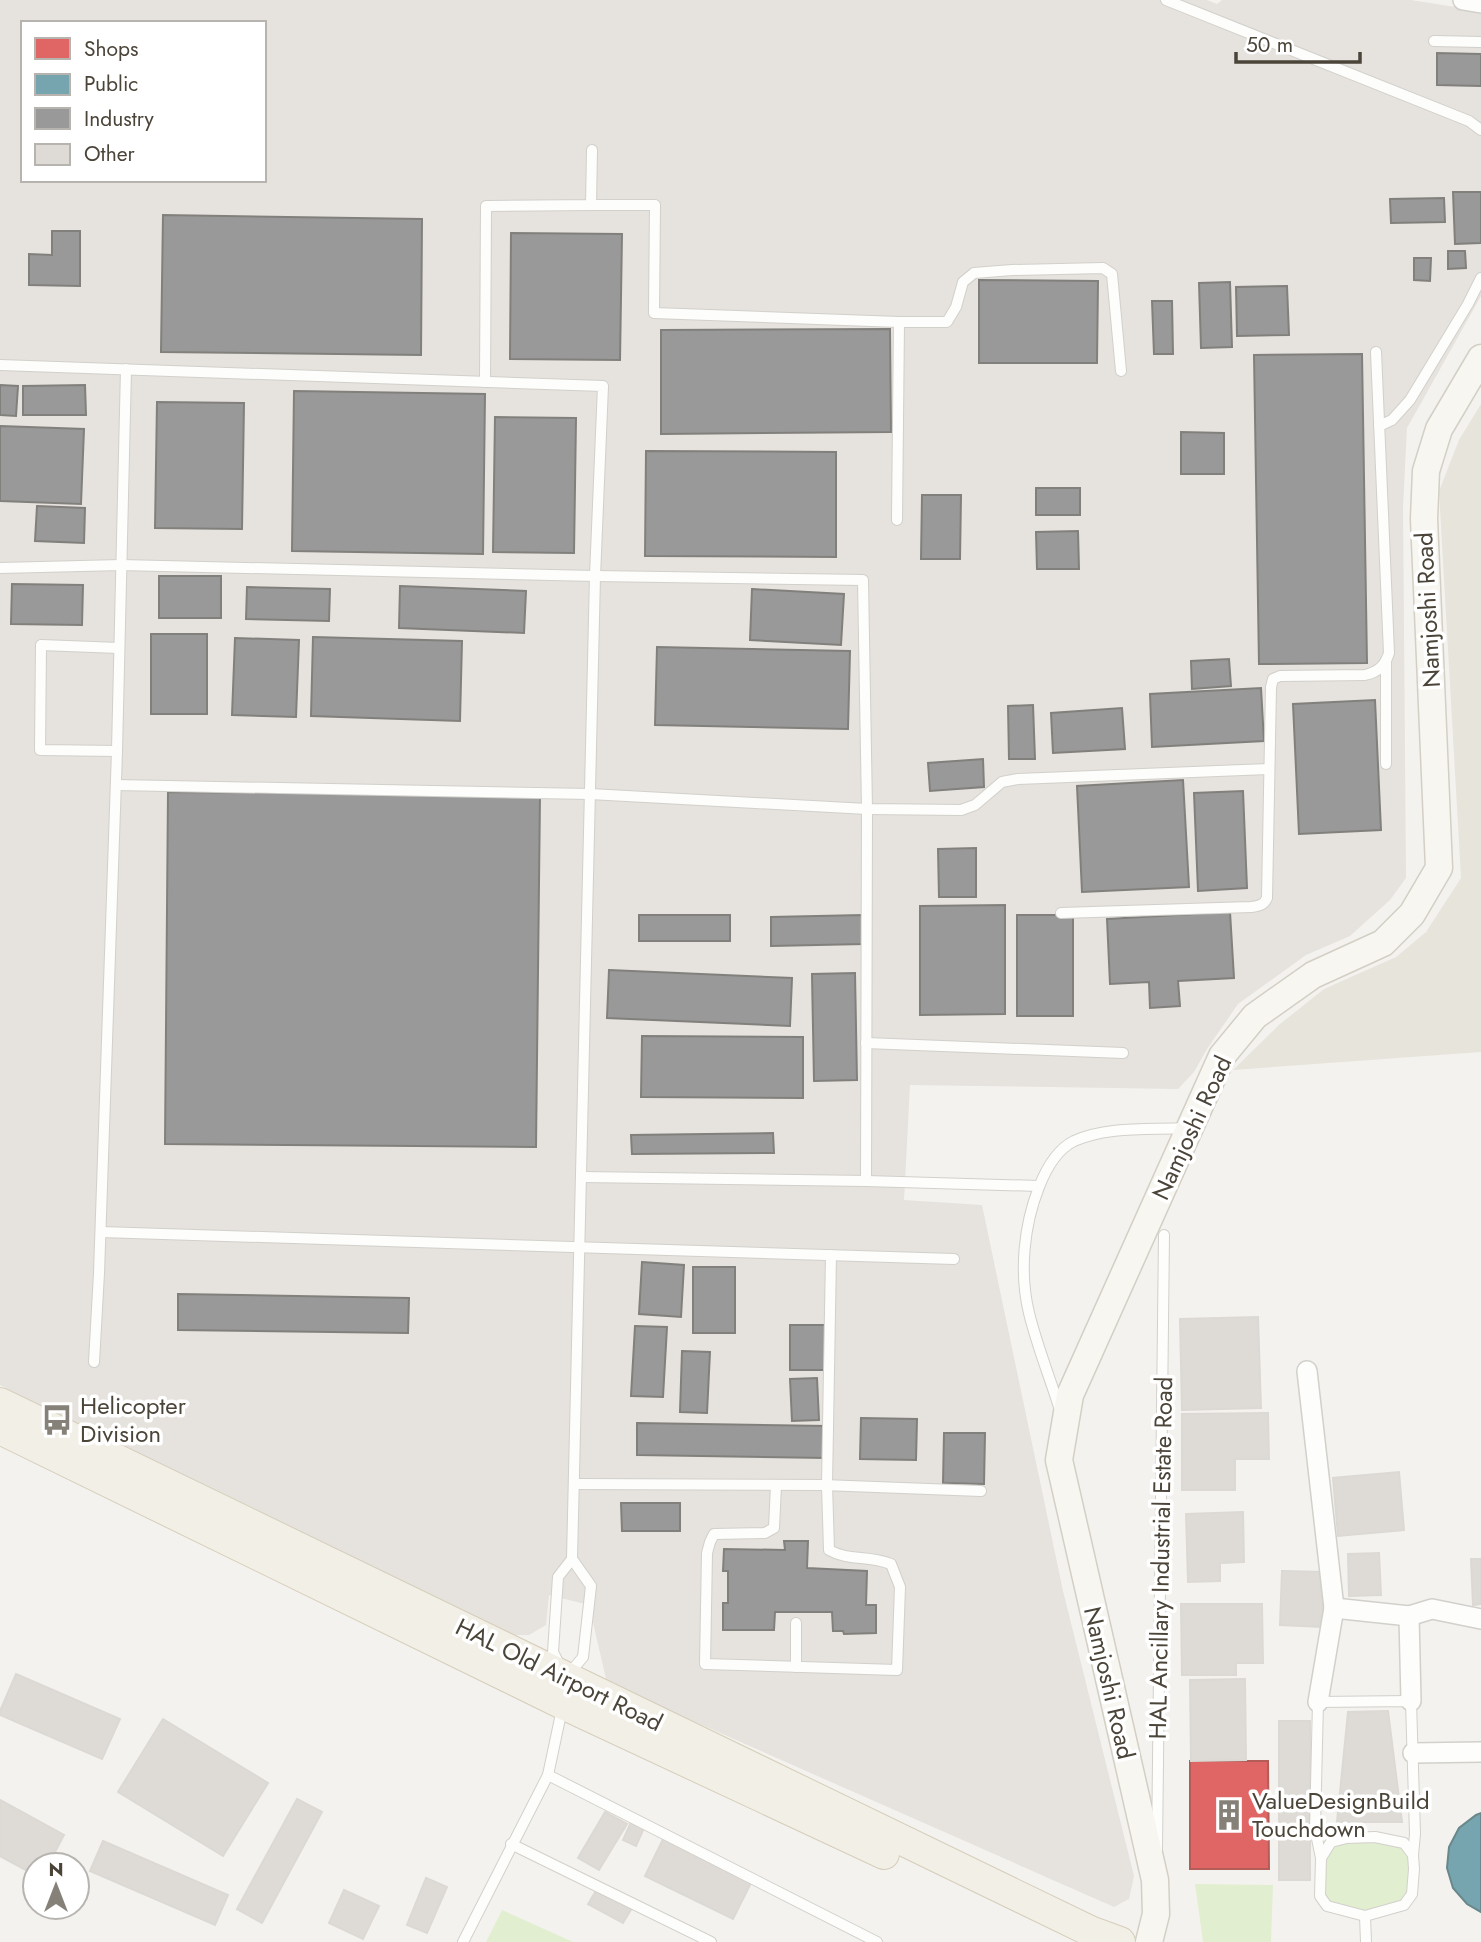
<svg xmlns="http://www.w3.org/2000/svg" width="1481" height="1942" font-family="Jost,sans-serif">
  <rect width="100%" height="100%" fill="#f4f2ee"/>
  <path fill="#e7e4dc" d="M 1481,404 L 1481,1052 L 1233,1070 L 1280,1024 L 1324,989 L 1396,957 L 1426,932 L 1461,878 L 1439,491 L 1459,440 Z"/>
  <path fill="#e6e2de" fill-rule="evenodd" d="M 0,0 L 1207,0 L 1217,4 L 1222,0 L 1411,0 L 1481,11 L 1481,296 L 1407,428 L 1403,507 L 1406,878 L 1390,900 L 1350,936 L 1306,955 L 1238,1004 L 1207,1049 L 1194,1072 L 1178,1089 L 910,1085 L 904,1200 L 982,1205 L 1063,1591 L 1134,1876 L 1129,1899 L 1114,1907 L 607,1683 L 589,1605 L 549,1595 L 546,1625 L 529,1635 L 503,1635 L 0,1385 ZM 23,23 L 264,23 L 264,180 L 23,180 Z"/>
  <g fill="#e1eecf">
    <path d="M 1375,1841 L 1401,1847 L 1409,1857 L 1410,1869 L 1409,1892 L 1402,1902 L 1370,1911 L 1360,1911 L 1330,1903 L 1323,1894 L 1325,1860 L 1334,1846 L 1348,1842 Z"/>
    <path d="M 1195,1884 L 1273,1885 L 1271,1942 L 1203,1942 Z"/>
    <path d="M 502,1910 L 573,1942 L 486,1942 Z"/>
  </g>
  <path fill="#e06666" stroke="#b35c58" stroke-width="2" d="M 1190,1761 L 1268,1761 L 1269,1869 L 1190,1869 Z"/>
  <path fill="#76a5af" stroke="#69888c" stroke-width="2" d="M 1481,1813 L 1481,1912 L 1467,1904 L 1453,1888 L 1447,1868 L 1449,1847 L 1459,1828 L 1476,1815 Z"/>
  <g fill="#999" stroke="#82807c" stroke-width="2">
    <path d="M 1437,53 L 1481,54 L 1481,86 L 1437,85 Z"/>
    <path d="M 1453,192 L 1481,192 L 1481,243 L 1455,244 Z"/>
    <path d="M 1444,198 L 1445,222 L 1391,223 L 1390,199 Z"/>
    <path d="M 163,215 L 422,219 L 421,355 L 161,352 Z"/>
    <path d="M 52,231 L 80,231 L 80,286 L 29,285 L 29,254 L 52,255 Z"/>
    <path d="M 511,233 L 622,234 L 620,360 L 510,359 Z"/>
    <path d="M 1448,251 L 1465,251 L 1466,268 L 1448,269 Z"/>
    <path d="M 1414,258 L 1431,258 L 1430,281 L 1414,280 Z"/>
    <path d="M 979,280 L 1098,281 L 1097,363 L 979,363 Z"/>
    <path d="M 1230,282 L 1232,347 L 1201,348 L 1199,283 Z"/>
    <path d="M 1287,286 L 1289,335 L 1237,336 L 1236,287 Z"/>
    <path d="M 1152,301 L 1172,301 L 1173,354 L 1154,354 Z"/>
    <path d="M 890,329 L 891,432 L 661,434 L 661,330 Z"/>
    <path d="M 1362,354 L 1367,663 L 1259,664 L 1254,355 Z"/>
    <path d="M 0,385 L 18,386 L 16,416 L 0,415 Z"/>
    <path d="M 85,385 L 86,415 L 23,415 L 23,386 Z"/>
    <path d="M 294,391 L 485,394 L 483,554 L 292,551 Z"/>
    <path d="M 157,402 L 244,403 L 242,529 L 155,528 Z"/>
    <path d="M 495,417 L 576,418 L 574,553 L 493,552 Z"/>
    <path d="M 0,426 L 84,429 L 81,504 L 0,501 Z"/>
    <path d="M 1181,432 L 1224,433 L 1224,474 L 1181,474 Z"/>
    <path d="M 646,451 L 836,452 L 836,557 L 645,556 Z"/>
    <rect x="1036" y="488" width="44" height="27"/>
    <path d="M 922,495 L 961,495 L 960,559 L 921,559 Z"/>
    <path d="M 37,506 L 85,508 L 84,543 L 35,541 Z"/>
    <path d="M 1078,531 L 1079,569 L 1037,569 L 1036,532 Z"/>
    <rect x="159" y="576" width="62" height="42"/>
    <path d="M 12,584 L 83,585 L 82,625 L 11,624 Z"/>
    <path d="M 400,586 L 526,591 L 524,633 L 399,628 Z"/>
    <path d="M 247,587 L 330,589 L 329,621 L 246,619 Z"/>
    <path d="M 752,589 L 844,594 L 841,645 L 750,640 Z"/>
    <rect x="151" y="634" width="56" height="80"/>
    <path d="M 313,637 L 462,641 L 460,721 L 311,716 Z"/>
    <path d="M 235,638 L 299,640 L 296,717 L 232,715 Z"/>
    <path d="M 657,647 L 850,651 L 848,729 L 655,725 Z"/>
    <path d="M 1229,659 L 1231,686 L 1192,689 L 1191,661 Z"/>
    <path d="M 1261,688 L 1264,741 L 1152,747 L 1150,694 Z"/>
    <path d="M 1375,700 L 1381,830 L 1299,834 L 1293,704 Z"/>
    <path d="M 1033,705 L 1035,759 L 1009,759 L 1008,706 Z"/>
    <path d="M 1122,708 L 1125,749 L 1053,753 L 1051,713 Z"/>
    <path d="M 983,759 L 984,787 L 930,791 L 928,763 Z"/>
    <path d="M 1183,780 L 1189,887 L 1082,892 L 1077,786 Z"/>
    <path d="M 1243,791 L 1247,888 L 1198,891 L 1194,793 Z"/>
    <path d="M 168,792 L 540,795 L 536,1147 L 165,1144 Z"/>
    <path d="M 976,848 L 976,897 L 939,897 L 938,849 Z"/>
    <path d="M 1005,905 L 1005,1014 L 920,1015 L 920,906 Z"/>
    <path d="M 1230,912 L 1234,978 L 1178,981 L 1180,1006 L 1150,1008 L 1149,982 L 1110,984 L 1107,919 Z"/>
    <rect x="639" y="915" width="91" height="26"/>
    <path d="M 863,915 L 864,944 L 771,946 L 771,917 Z"/>
    <rect x="1017" y="915" width="56" height="101"/>
    <path d="M 609,970 L 792,978 L 790,1026 L 607,1018 Z"/>
    <path d="M 855,973 L 857,1080 L 814,1081 L 812,974 Z"/>
    <path d="M 642,1036 L 803,1037 L 803,1098 L 641,1097 Z"/>
    <path d="M 773,1133 L 774,1153 L 632,1154 L 631,1135 Z"/>
    <path d="M 642,1262 L 684,1265 L 681,1317 L 639,1314 Z"/>
    <rect x="693" y="1267" width="42" height="66"/>
    <path d="M 178,1294 L 409,1298 L 408,1333 L 178,1330 Z"/>
    <rect x="790" y="1325" width="35" height="45"/>
    <path d="M 635,1326 L 667,1327 L 663,1397 L 631,1396 Z"/>
    <path d="M 682,1351 L 710,1352 L 707,1413 L 680,1412 Z"/>
    <path d="M 817,1378 L 819,1420 L 792,1421 L 790,1379 Z"/>
    <path d="M 861,1418 L 917,1419 L 916,1460 L 860,1459 Z"/>
    <path d="M 637,1423 L 827,1426 L 826,1458 L 637,1455 Z"/>
    <path d="M 944,1433 L 985,1433 L 984,1484 L 943,1483 Z"/>
    <path d="M 621,1503 L 680,1503 L 680,1531 L 622,1531 Z"/>
    <path d="M 784,1541 L 808,1541 L 807,1568 L 867,1571 L 866,1605 L 876,1605 L 876,1633 L 844,1634 L 843,1631 L 833,1631 L 832,1612 L 775,1612 L 774,1630 L 723,1630 L 723,1603 L 728,1603 L 728,1571 L 723,1571 L 724,1549 L 785,1550 Z"/>
  </g>
  <g fill="#dedbd6" stroke="#dcd9d4" stroke-width="2">
    <path d="M 1258,1317 L 1261,1408 L 1182,1410 L 1180,1319 Z"/>
    <path d="M 1268,1413 L 1269,1459 L 1235,1459 L 1235,1490 L 1182,1490 L 1182,1414 Z"/>
    <path d="M 1399,1472 L 1404,1530 L 1338,1536 L 1333,1478 Z"/>
    <path d="M 1243,1512 L 1244,1562 L 1220,1563 L 1220,1581 L 1188,1582 L 1186,1514 Z"/>
    <path d="M 1379,1553 L 1381,1595 L 1349,1596 L 1348,1554 Z"/>
    <path d="M 1471,1559 L 1481,1559 L 1481,1604 L 1473,1605 Z"/>
    <path d="M 1282,1571 L 1324,1572 L 1322,1627 L 1280,1625 Z"/>
    <path d="M 1181,1604 L 1262,1604 L 1263,1663 L 1236,1663 L 1236,1675 L 1182,1675 Z"/>
    <path d="M 16,1674 L 120,1719 L 102,1759 L 0,1715 L 0,1711 Z"/>
    <path d="M 1245,1679 L 1246,1760 L 1191,1761 L 1190,1680 Z"/>
    <path d="M 1388,1711 L 1402,1822 L 1337,1822 L 1348,1712 Z"/>
    <path d="M 163,1719 L 268,1783 L 223,1856 L 118,1792 Z"/>
    <rect x="1279" y="1721" width="31" height="159"/>
    <path d="M 297,1799 L 322,1812 L 262,1923 L 237,1909 Z"/>
    <path d="M 0,1800 L 64,1835 L 48,1865 L 35,1865 L 35,1875 L 0,1856 Z"/>
    <path d="M 605,1812 L 627,1824 L 599,1870 L 578,1858 Z"/>
    <path d="M 631,1822 L 644,1828 L 636,1846 L 623,1840 Z"/>
    <path d="M 664,1837 L 752,1881 L 733,1919 L 645,1876 Z"/>
    <path d="M 103,1841 L 228,1895 L 215,1925 L 90,1871 Z"/>
    <path d="M 426,1878 L 447,1887 L 427,1933 L 407,1925 Z"/>
    <path d="M 597,1889 L 632,1908 L 623,1923 L 588,1904 Z"/>
    <path d="M 344,1890 L 379,1906 L 363,1939 L 329,1923 Z"/>
  </g>
  <g fill="none" stroke-linecap="round" stroke-linejoin="round">
    <defs>
      <g id="lane">
        <path d="M 1166,0 L 1469,121 L 1481,130"/>
        <path d="M 1434,41 L 1481,42"/>
        <path d="M 591,205 L 655,205 L 654,313 L 899,322 L 947,322 L 956,307 L 963,282 L 974,273 L 1012,270 L 1103,268 L 1112,274 L 1121,371"/>
        <path d="M 0,365 L 603,386 L 595,576 L 572,1559 L 591,1586 L 583,1657 L 568,1675"/>
        <path d="M 485,382 L 486,206 L 591,205 L 592,150"/>
        <path d="M 1379,426 L 1392,420 L 1410,400 L 1468,304 L 1481,278"/>
        <path d="M 897,520 L 899,322"/>
        <path d="M 0,568 L 121,565 L 595,576 L 863,580 L 867,809 L 866,1181 L 582,1177"/>
        <path d="M 1386,662 L 1386,764"/>
        <path d="M 117,751 L 40,750 L 41,645 L 119,648"/>
        <path d="M 116,785 L 590,794 L 867,809 L 961,810 L 975,805 L 1002,782 L 1018,779 L 1268,769"/>
        <path d="M 1061,913 L 1251,907 C 1259,906 1264,905 1267,898 L 1271,687 L 1273,679 L 1280,676 L 1365,675 C 1378,672 1385,666 1389,653 L 1376,352"/>
        <path d="M 866,1043 L 1123,1053"/>
        <path d="M 866,1181 L 1039,1186"/>
        <path d="M 101,1232 L 954,1259"/>
        <path d="M 94,1362 L 99,1273 L 117,751 L 126,369"/>
        <path d="M 1060,1410 C 1050,1378 1037,1346 1029,1313 C 1019,1272 1024,1225 1039,1187 C 1046,1169 1056,1150 1074,1141 C 1108,1126 1149,1130 1185,1128"/>
        <path d="M 575,1484 L 823,1485 L 981,1491"/>
        <path d="M 776,1485 L 774,1528 L 765,1533 L 714,1534 L 710,1542 L 707,1553 L 705,1664 L 897,1670 L 900,1587 L 891,1564 C 868,1555 848,1561 829,1550 L 827,1485 L 831,1255"/>
        <path d="M 559,1664 L 553,1652 L 558,1577 L 572,1559"/>
        <path d="M 796,1667 L 796,1623"/>
        <path d="M 548,1775 L 877,1942"/>
        <path d="M 1375,1837 L 1404,1843 L 1413,1855 L 1414,1869 L 1412,1894 L 1404,1905 L 1365,1916 L 1327,1906 L 1320,1896 L 1321,1858 L 1331,1842 L 1347,1838 Z"/>
        <path d="M 511,1844 L 711,1942"/>
        <path d="M 1157,1849 L 1164,1235"/>
        <path d="M 1321,1858 L 1315,1829 L 1318,1702 L 1411,1701 L 1415,1834 L 1413,1855"/>
        <path d="M 1365,1916 L 1366,1942"/>
        <path d="M 463,1942 L 548,1775 L 562,1709"/>
      </g>
      <g id="street">
        <path d="M 1463,0 L 1481,3"/>
        <path d="M 1307,1371 L 1334,1608"/>
        <path d="M 1409,1616 L 1411,1701"/>
        <path d="M 1318,1702 L 1334,1608 L 1409,1616 L 1432,1609 L 1481,1619"/>
        <path d="M 1413,1753 L 1481,1752"/>
      </g>
      <path id="secondary" d="M 1149,1942 L 1156,1914 L 1155,1880 L 1059,1460 L 1070,1395 L 1222,1056 L 1255,1016 L 1313,975 L 1383,943 L 1412,914 L 1439,868 L 1424,519 L 1426,471 L 1439,429 L 1481,358"/>
      <g id="primary">
        <path d="M 0,1403 L 1090,1931 L 1120,1942"/>
        <path d="M 0,1429 L 563,1704 L 884,1854"/>
      </g>
    </defs>
    <use href="#lane" stroke="#d2d0cb" stroke-width="12"/>
    <use href="#street" stroke="#d2d0cb" stroke-width="22"/>
    <use href="#secondary" stroke="#d3cfc5" stroke-width="29"/>
    <use href="#primary" stroke="#d6cebb" stroke-width="32"/>
    <use href="#lane" stroke="#fdfdfc" stroke-width="10"/>
    <use href="#street" stroke="#fdfdfc" stroke-width="19"/>
    <use href="#secondary" stroke="#f7f6f1" stroke-width="26"/>
    <use href="#primary" stroke="#f2efe6" stroke-width="30"/>
  </g>
  <defs>
    <symbol id="bus-bare" viewBox="-9 -9 18 18"><path d="M-5-6H5V4H4V6H2V4H-2V6H-4V4H-5ZM-3.5-4V0h7V-4ZM-3.5 1.2v1.5H-2V1.2ZM2 1.2v1.5H3.5V1.2Z" fill="#868178" stroke="#fff" stroke-width="2.5" paint-order="stroke"/></symbol>
    <symbol id="building-bare" viewBox="-9 -9 18 18"><path d="M-4-6H4V6H1V3H-1V6H-4ZM-2.5-4.3h1.7v1.8h-1.7ZM.8-4.3h1.7v1.8H.8ZM-2.5-1h1.7V.8h-1.7ZM.8-1h1.7V.8H.8Z" fill="#868178" stroke="#fff" stroke-width="2.5" paint-order="stroke"/></symbol>
  </defs>
  <g fill-rule="evenodd">
    <use href="#bus-bare" x="35" y="1398" width="44" height="44"/>
    <use href="#building-bare" x="1207" y="1793" width="44" height="44"/>
  </g>
  <g text-anchor="middle" stroke-width="7" stroke-linejoin="round" paint-order="stroke">
    <g font-size="24" fill="#4b4439" stroke="#fff">
      <text transform="translate(1428 610) rotate(-93)" y="8">Namjoshi Road</text>
      <text transform="translate(1192 1128) rotate(-65)" y="8">Namjoshi Road</text>
      <text transform="translate(1161 1558) rotate(-89)" y="8">HAL Ancillary Industrial Estate Road</text>
      <text transform="translate(559 1675) rotate(26)" y="8">HAL Old Airport Road</text>
      <text transform="translate(1109 1683) rotate(77)" y="8">Namjoshi Road</text>
    </g>
    <g font-size="24" fill="#4b4439" stroke="#fff" text-anchor="start">
      <text x="80" y="1414">Helicopter<tspan x="80" dy="28">Division</tspan></text>
      <text x="1252" y="1809">ValueDesignBuild<tspan x="1252" dy="28">Touchdown</tspan></text>
    </g>
  </g>
  <rect x="21" y="21" width="245" height="161" fill="#ffffff" stroke="#b7b4b0" stroke-width="2"/>
  <rect x="35" y="38" width="35" height="21" fill="#e06666" stroke="#b7b4b0" stroke-width="2"/>
  <text x="84" y="56" font-size="21" fill="#4b4439">Shops</text>
  <rect x="35" y="74" width="35" height="21" fill="#76a5af" stroke="#b7b4b0" stroke-width="2"/>
  <text x="84" y="91" font-size="21" fill="#4b4439">Public</text>
  <rect x="35" y="108" width="35" height="21" fill="#999999" stroke="#b7b4b0" stroke-width="2"/>
  <text x="84" y="126" font-size="21" fill="#4b4439">Industry</text>
  <rect x="35" y="144" width="35" height="21" fill="#dedbd6" stroke="#b7b4b0" stroke-width="2"/>
  <text x="84" y="161" font-size="21" fill="#4b4439">Other</text>
  <g transform="translate(56 1886)"><circle r="33" fill="#ffffff" stroke="#b7b4b0" stroke-width="2"/>
  <path d="M0-5L12 26L0 18L-12 26Z" fill="#868178"/>
  <text y="-10" font-size="19" font-weight="bold" text-anchor="middle" fill="#4b4439">N</text>
  </g>
  <path d="M1236 52v10h124v-10" fill="none" stroke="#4b4439" stroke-width="3.5"/>
  <text x="1246" y="52" font-size="21" fill="#4b4439" stroke="#ffffff" stroke-width="5" paint-order="stroke">50 m</text>
</svg>
